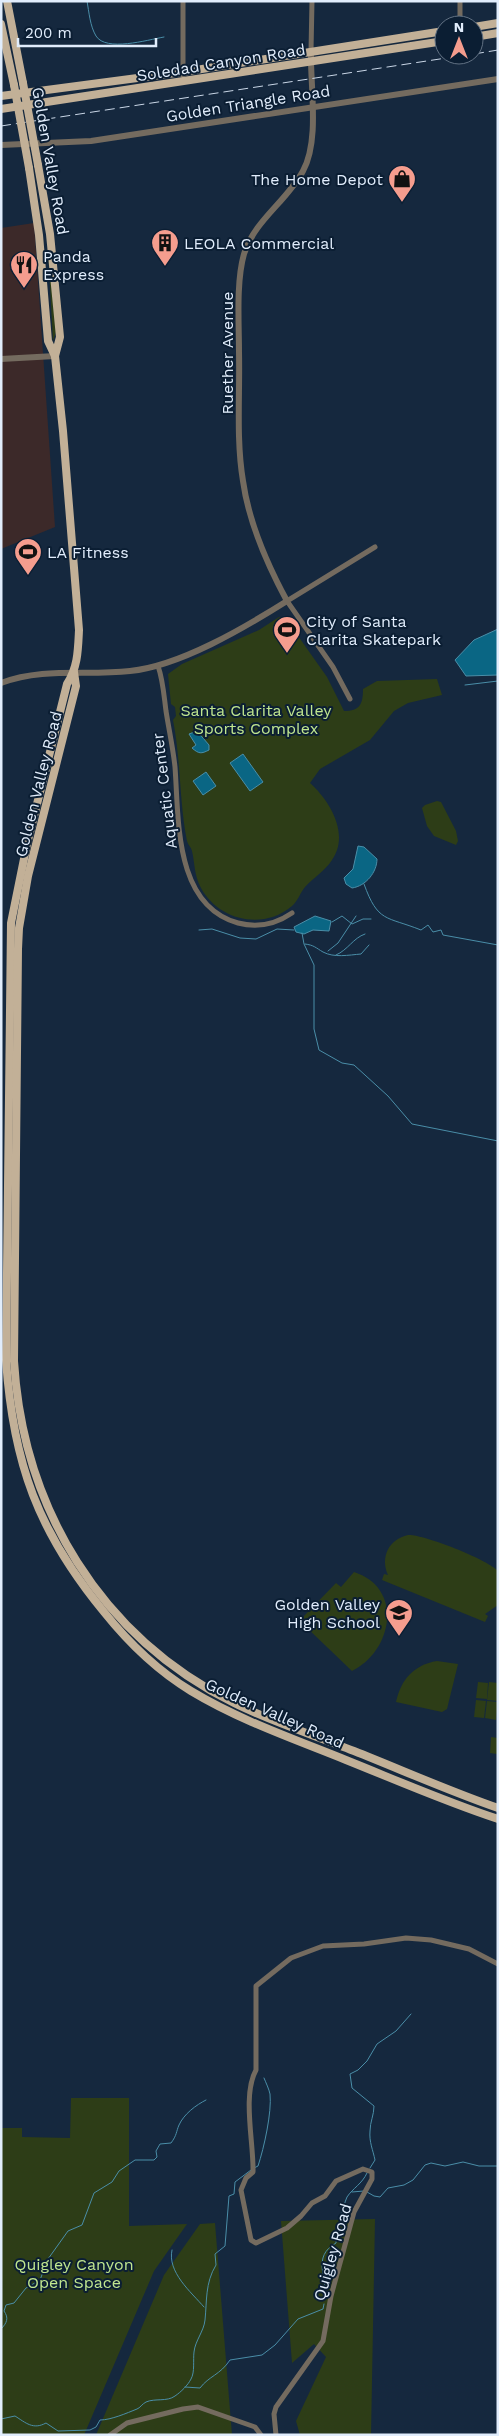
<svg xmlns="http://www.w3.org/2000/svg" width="499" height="2436" font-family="'Work Sans',sans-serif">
  <rect width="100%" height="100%" fill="#15283e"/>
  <path fill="#3c2929" d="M 34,223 L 55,527 L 1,549 L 1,228 Z"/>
  <g fill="#2d3d17">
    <path d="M 48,250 L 56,332 L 53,341 Z"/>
    <path d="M 279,617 L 286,619 L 327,677 L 344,711 C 360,711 363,704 363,689 L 377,681 L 437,679 L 442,695 L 408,703 L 394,711 L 370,740 L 320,769 L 310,783 C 330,801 350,834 332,860 C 325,871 313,878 305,887 C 300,893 298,901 292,906 C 263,931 218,920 201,888 C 194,875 195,864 192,851 C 191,847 188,845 187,841 C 179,801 181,760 173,720 L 176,716 L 175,707 L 171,704 L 168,674 L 182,664 L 259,630 Z"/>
    <path d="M 437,801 L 441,802 L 456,831 L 458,841 L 456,845 L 434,836 L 427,826 L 422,808 L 425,805 Z"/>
    <path d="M 408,1535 C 423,1534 486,1559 497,1570 L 498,1605 L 485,1614 L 488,1616 L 485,1622 L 382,1580 L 384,1574 L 388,1575 C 380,1557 389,1539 408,1535 Z"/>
    <path d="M 354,1572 C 404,1588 393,1651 352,1671 L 304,1625 L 304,1616 L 336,1583 L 341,1587 Z"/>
    <path d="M 437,1661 L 458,1664 L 447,1709 L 442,1712 L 396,1702 C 401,1679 414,1665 437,1661 Z"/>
    <path d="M 478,1682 L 488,1683 L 487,1699 L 476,1698 Z"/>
    <path d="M 489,1682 L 498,1683 L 498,1701 L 487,1700 Z"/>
    <path d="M 476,1700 L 486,1701 L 484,1718 L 474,1717 Z"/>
    <path d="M 487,1701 L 498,1702 L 496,1720 L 485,1718 Z"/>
    <path d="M 491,1737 L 498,1738 L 497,1754 L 490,1753 Z"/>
    <path d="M 71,2098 L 129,2098 L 129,2226 L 187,2224 L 154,2271 L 84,2435 L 1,2435 L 1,2128 L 22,2128 L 22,2137 L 70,2138 Z"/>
    <path d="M 375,2219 L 371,2435 L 300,2435 L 296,2421 L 326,2357 L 314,2344 L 292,2363 L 281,2221 Z"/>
    <path d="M 215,2223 L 232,2435 L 96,2435 L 164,2275 L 200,2224 Z"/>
  </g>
  <g fill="#0a6684" stroke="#4a8ea8">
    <path d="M 498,629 L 498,675 L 466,676 L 455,660 L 474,640 Z"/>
    <path d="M 197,731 L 209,745 L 209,750 C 201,754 199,754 192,748 L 196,745 L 189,734 Z"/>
    <path d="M 243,754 L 263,782 L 250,791 L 230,763 Z"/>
    <path d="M 206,772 L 216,786 L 203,795 L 193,781 Z"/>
    <path d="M 358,846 L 364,847 L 377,859 C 377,872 366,886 352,888 L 346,884 L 344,878 L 353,869 Z"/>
    <path d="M 315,916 L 331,921 L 329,931 L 313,930 L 304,934 L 296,932 L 294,927 Z"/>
  </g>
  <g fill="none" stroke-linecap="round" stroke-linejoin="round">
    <g stroke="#4a8ea8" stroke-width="1">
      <path d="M 87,1 C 89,12 90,26 96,36 C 106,52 147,40 164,37"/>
      <path d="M 465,685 L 498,681"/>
      <path d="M 364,884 C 378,923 386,916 421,930 L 428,925 L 433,932 L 441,930 L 443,935 L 498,945"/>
      <path d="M 332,922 L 342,916 L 352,924 L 363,919 L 371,919"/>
      <path d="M 199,930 L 212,929 L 240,938 L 256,939 L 277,929 L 294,930"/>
      <path d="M 302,933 L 304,944 L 314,965 L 314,1029 L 319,1050 L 342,1063 L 354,1065 L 388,1096 L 412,1124 L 498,1141"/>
      <path d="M 305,944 C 314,945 316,948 323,952 C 334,958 349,955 361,954 L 369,945"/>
      <path d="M 328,951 L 338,943 L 356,916"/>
      <path d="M 336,955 C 348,950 353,938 365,934"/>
      <path d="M 254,2168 L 258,2166 C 264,2148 272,2112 270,2094 C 269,2089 266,2083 264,2078"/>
      <path d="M 370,2168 L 375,2160 C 373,2150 369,2142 370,2131 C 370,2122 374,2115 374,2106 L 352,2088 L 350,2074 L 358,2070 L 367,2061 L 377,2044 L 396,2031 L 411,2014"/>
      <path d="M 352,2192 L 364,2191"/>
      <path d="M 367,2192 L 374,2196 L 380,2197 L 388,2188 L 404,2185 L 413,2180 L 425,2165 L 431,2163 L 445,2166 L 463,2162 L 479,2166 L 498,2166"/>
      <path d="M 172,2250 C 167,2272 191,2292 204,2307"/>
      <path d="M 325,2299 C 328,2278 311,2257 336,2243 C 336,2234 343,2206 347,2197 C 353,2188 362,2184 367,2173"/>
      <path d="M 1,2329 C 7,2323 9,2318 4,2311 L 6,2305 L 14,2303 L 26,2288 L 40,2280 L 48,2259 L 68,2231 L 82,2225 L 94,2193 L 112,2182 L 119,2171 L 135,2160 L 154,2160 L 157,2157 L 156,2151 L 160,2144 L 171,2143 C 177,2135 176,2132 179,2125 C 184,2114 196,2105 206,2100"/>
      <path d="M 185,2387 L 200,2388 C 209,2376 220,2375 230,2360 L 262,2355 L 275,2345 L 298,2319 L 323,2309 L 324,2304"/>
      <path d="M 1,2419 L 15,2416 C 26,2423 33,2430 46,2423 L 58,2431 L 90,2430 L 96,2427 L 100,2420 C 111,2420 127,2413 137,2409 C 140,2408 142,2404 146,2402 C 155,2398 167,2402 175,2396 C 181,2392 188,2385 191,2379 C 195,2372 193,2360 194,2352 C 195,2341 204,2331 205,2320 C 207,2301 205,2283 216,2265 L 215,2254 L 225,2246 L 229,2196 L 234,2194 L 235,2182 L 251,2170"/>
    </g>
    <g stroke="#746b5f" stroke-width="5">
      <path d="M 460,25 L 460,1"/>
      <path d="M 311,51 L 312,1"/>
      <path d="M 183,75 L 183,1"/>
      <path d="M 158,666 C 163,680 164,696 166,711 C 169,730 173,748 175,767 C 179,820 174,905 238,923 C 257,928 276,924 292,913"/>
      <path d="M 350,699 L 333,667 L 287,601 L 375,547"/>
      <path d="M 110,2435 L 127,2423 L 183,2409 L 198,2407 L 255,2427 L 261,2435"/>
      <path d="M 276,2435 L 274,2414 L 276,2407 L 323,2341 L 331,2296 L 354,2212 L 372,2179 L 372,2172 L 363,2169 L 336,2181 L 325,2196 L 312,2203 L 301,2216 L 287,2228 L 256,2243 L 251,2240 L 241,2190 L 246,2178 L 253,2172 C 254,2144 242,2095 256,2070 L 256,1986 L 291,1958 L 323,1946 L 364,1944 L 406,1938 L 431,1940 L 469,1949 L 498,1964"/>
    </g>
    <g stroke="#746b5f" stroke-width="6">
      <path d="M 1,145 L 91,141 L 498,79"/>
      <path d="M 1,359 L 55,356"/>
      <path d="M 1,683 C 44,667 86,676 130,671 C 180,666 244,628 287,601 C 267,564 249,524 243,481 C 236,439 240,395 239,352 C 239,323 236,282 244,254 C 254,221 287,201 303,171 C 320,140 310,86 311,51"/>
    </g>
    <g stroke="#c2b097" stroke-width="8">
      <path d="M 7,1 L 23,83"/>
      <path d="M 1,24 L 14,85"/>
      <path d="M 474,27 L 498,23"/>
      <path d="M 474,37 L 498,33"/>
      <path d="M 1,96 L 183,72 L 444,31"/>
      <path d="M 1,109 L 444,41"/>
      <path d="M 38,165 L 50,234 L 60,337 L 55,356"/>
      <path d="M 29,168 L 39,235 L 48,341 L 55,356 L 63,431 L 79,630 C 78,650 78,667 67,684 L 27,844 L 11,923 L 6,1360 C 13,1463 38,1532 104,1612 C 128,1642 158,1671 191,1691 C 239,1720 294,1739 346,1760 C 396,1780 446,1802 498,1819"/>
      <path d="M 74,672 L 76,686 L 28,876 L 19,928 L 18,949 L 14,1361 C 23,1508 100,1636 234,1703 C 272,1722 314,1735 354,1751 C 402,1770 449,1791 498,1808"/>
    </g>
    <g stroke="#cad7e7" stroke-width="1" stroke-dasharray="10 5" stroke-linecap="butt">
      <path d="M 474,54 L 498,50"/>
      <path d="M 1,126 L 466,55"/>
    </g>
    <g stroke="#c2b097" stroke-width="8">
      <path d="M 23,83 L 38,165"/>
      <path d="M 14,85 L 29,168"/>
    </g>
  </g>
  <defs>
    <symbol id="shop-pin" viewBox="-11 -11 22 30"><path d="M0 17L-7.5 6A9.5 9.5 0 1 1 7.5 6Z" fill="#f59d8e" stroke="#0b1e33"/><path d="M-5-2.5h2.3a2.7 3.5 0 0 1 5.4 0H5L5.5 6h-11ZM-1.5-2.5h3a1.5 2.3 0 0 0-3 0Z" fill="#111"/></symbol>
    <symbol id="building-pin" viewBox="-11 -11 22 30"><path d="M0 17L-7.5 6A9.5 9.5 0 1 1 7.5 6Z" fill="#f59d8e" stroke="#0b1e33"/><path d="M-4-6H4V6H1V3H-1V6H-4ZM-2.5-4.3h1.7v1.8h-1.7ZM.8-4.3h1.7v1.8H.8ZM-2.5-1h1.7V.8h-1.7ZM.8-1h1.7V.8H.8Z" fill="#111"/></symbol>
    <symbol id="restaurant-pin" viewBox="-11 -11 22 30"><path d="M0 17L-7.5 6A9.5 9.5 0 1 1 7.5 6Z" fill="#f59d8e" stroke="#0b1e33"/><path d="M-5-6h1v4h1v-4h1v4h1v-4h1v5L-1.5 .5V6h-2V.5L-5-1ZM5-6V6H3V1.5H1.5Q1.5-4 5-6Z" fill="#111"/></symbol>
    <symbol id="stadium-pin" viewBox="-11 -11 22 30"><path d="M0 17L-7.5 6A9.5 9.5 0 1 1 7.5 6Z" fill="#f59d8e" stroke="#0b1e33"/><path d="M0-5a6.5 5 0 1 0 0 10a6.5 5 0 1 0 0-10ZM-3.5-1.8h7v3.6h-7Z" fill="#111"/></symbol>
    <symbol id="school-pin" viewBox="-11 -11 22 30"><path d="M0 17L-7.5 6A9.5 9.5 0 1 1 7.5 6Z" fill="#f59d8e" stroke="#0b1e33"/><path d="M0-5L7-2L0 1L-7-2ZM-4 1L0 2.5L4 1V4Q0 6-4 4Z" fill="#111"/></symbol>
  </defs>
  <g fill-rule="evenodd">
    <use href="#shop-pin" x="386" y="163" width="32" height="43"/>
    <use href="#building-pin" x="149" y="227" width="32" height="43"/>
    <use href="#restaurant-pin" x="8" y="249" width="32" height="43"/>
    <use href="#stadium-pin" x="12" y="536" width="32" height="43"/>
    <use href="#stadium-pin" x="271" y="614" width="32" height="43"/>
    <use href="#school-pin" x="383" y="1597" width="32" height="43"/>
  </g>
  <g text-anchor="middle" stroke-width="4" stroke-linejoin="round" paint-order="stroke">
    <g font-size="16" fill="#e1edfc" stroke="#0b1e33">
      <text transform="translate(221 62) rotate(-9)" y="6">Soledad Canyon Road</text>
      <text transform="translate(248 103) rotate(-9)" y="6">Golden Triangle Road</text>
      <text transform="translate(51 161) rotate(80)" y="6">Golden Valley Road</text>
      <text transform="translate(227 353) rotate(-90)" y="6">Ruether Avenue</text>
      <text transform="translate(38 784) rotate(-76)" y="6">Golden Valley Road</text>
      <text transform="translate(164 791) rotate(-97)" y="6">Aquatic Center</text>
      <text transform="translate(275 1713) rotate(24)" y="6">Golden Valley Road</text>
      <text transform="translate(332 2252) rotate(-74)" y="6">Quigley Road</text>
    </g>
    <g font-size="16" fill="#e1edfc" stroke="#0b1e33" text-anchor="start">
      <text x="383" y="185" text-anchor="end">The Home Depot</text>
      <text x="184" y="249">LEOLA Commercial</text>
      <text x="43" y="262">Panda<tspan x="43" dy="18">Express</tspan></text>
      <text x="47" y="558">LA Fitness</text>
      <text x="306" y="627">City of Santa<tspan x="306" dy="18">Clarita Skatepark</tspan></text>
      <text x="380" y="1610" text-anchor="end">Golden Valley<tspan x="380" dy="18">High School</tspan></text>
    </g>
    <g font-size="16" fill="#c0e68f" stroke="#0b1e33">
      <text x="256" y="716">Santa Clarita Valley<tspan x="256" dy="18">Sports Complex</tspan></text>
      <text x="74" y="2270">Quigley Canyon<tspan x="74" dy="18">Open Space</tspan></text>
    </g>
  </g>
  <rect width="499" height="2436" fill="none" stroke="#e1edfc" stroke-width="5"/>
  <g transform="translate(459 40)"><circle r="24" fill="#0b1e33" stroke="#617183"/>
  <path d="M0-4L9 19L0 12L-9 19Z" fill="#f59d8e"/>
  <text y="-8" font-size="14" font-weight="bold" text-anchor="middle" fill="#e1edfc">N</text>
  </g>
  <path d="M18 38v8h138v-8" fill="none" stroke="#e1edfc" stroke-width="2.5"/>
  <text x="25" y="38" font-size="15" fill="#e1edfc" stroke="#0b1e33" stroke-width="4" paint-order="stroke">200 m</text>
</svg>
